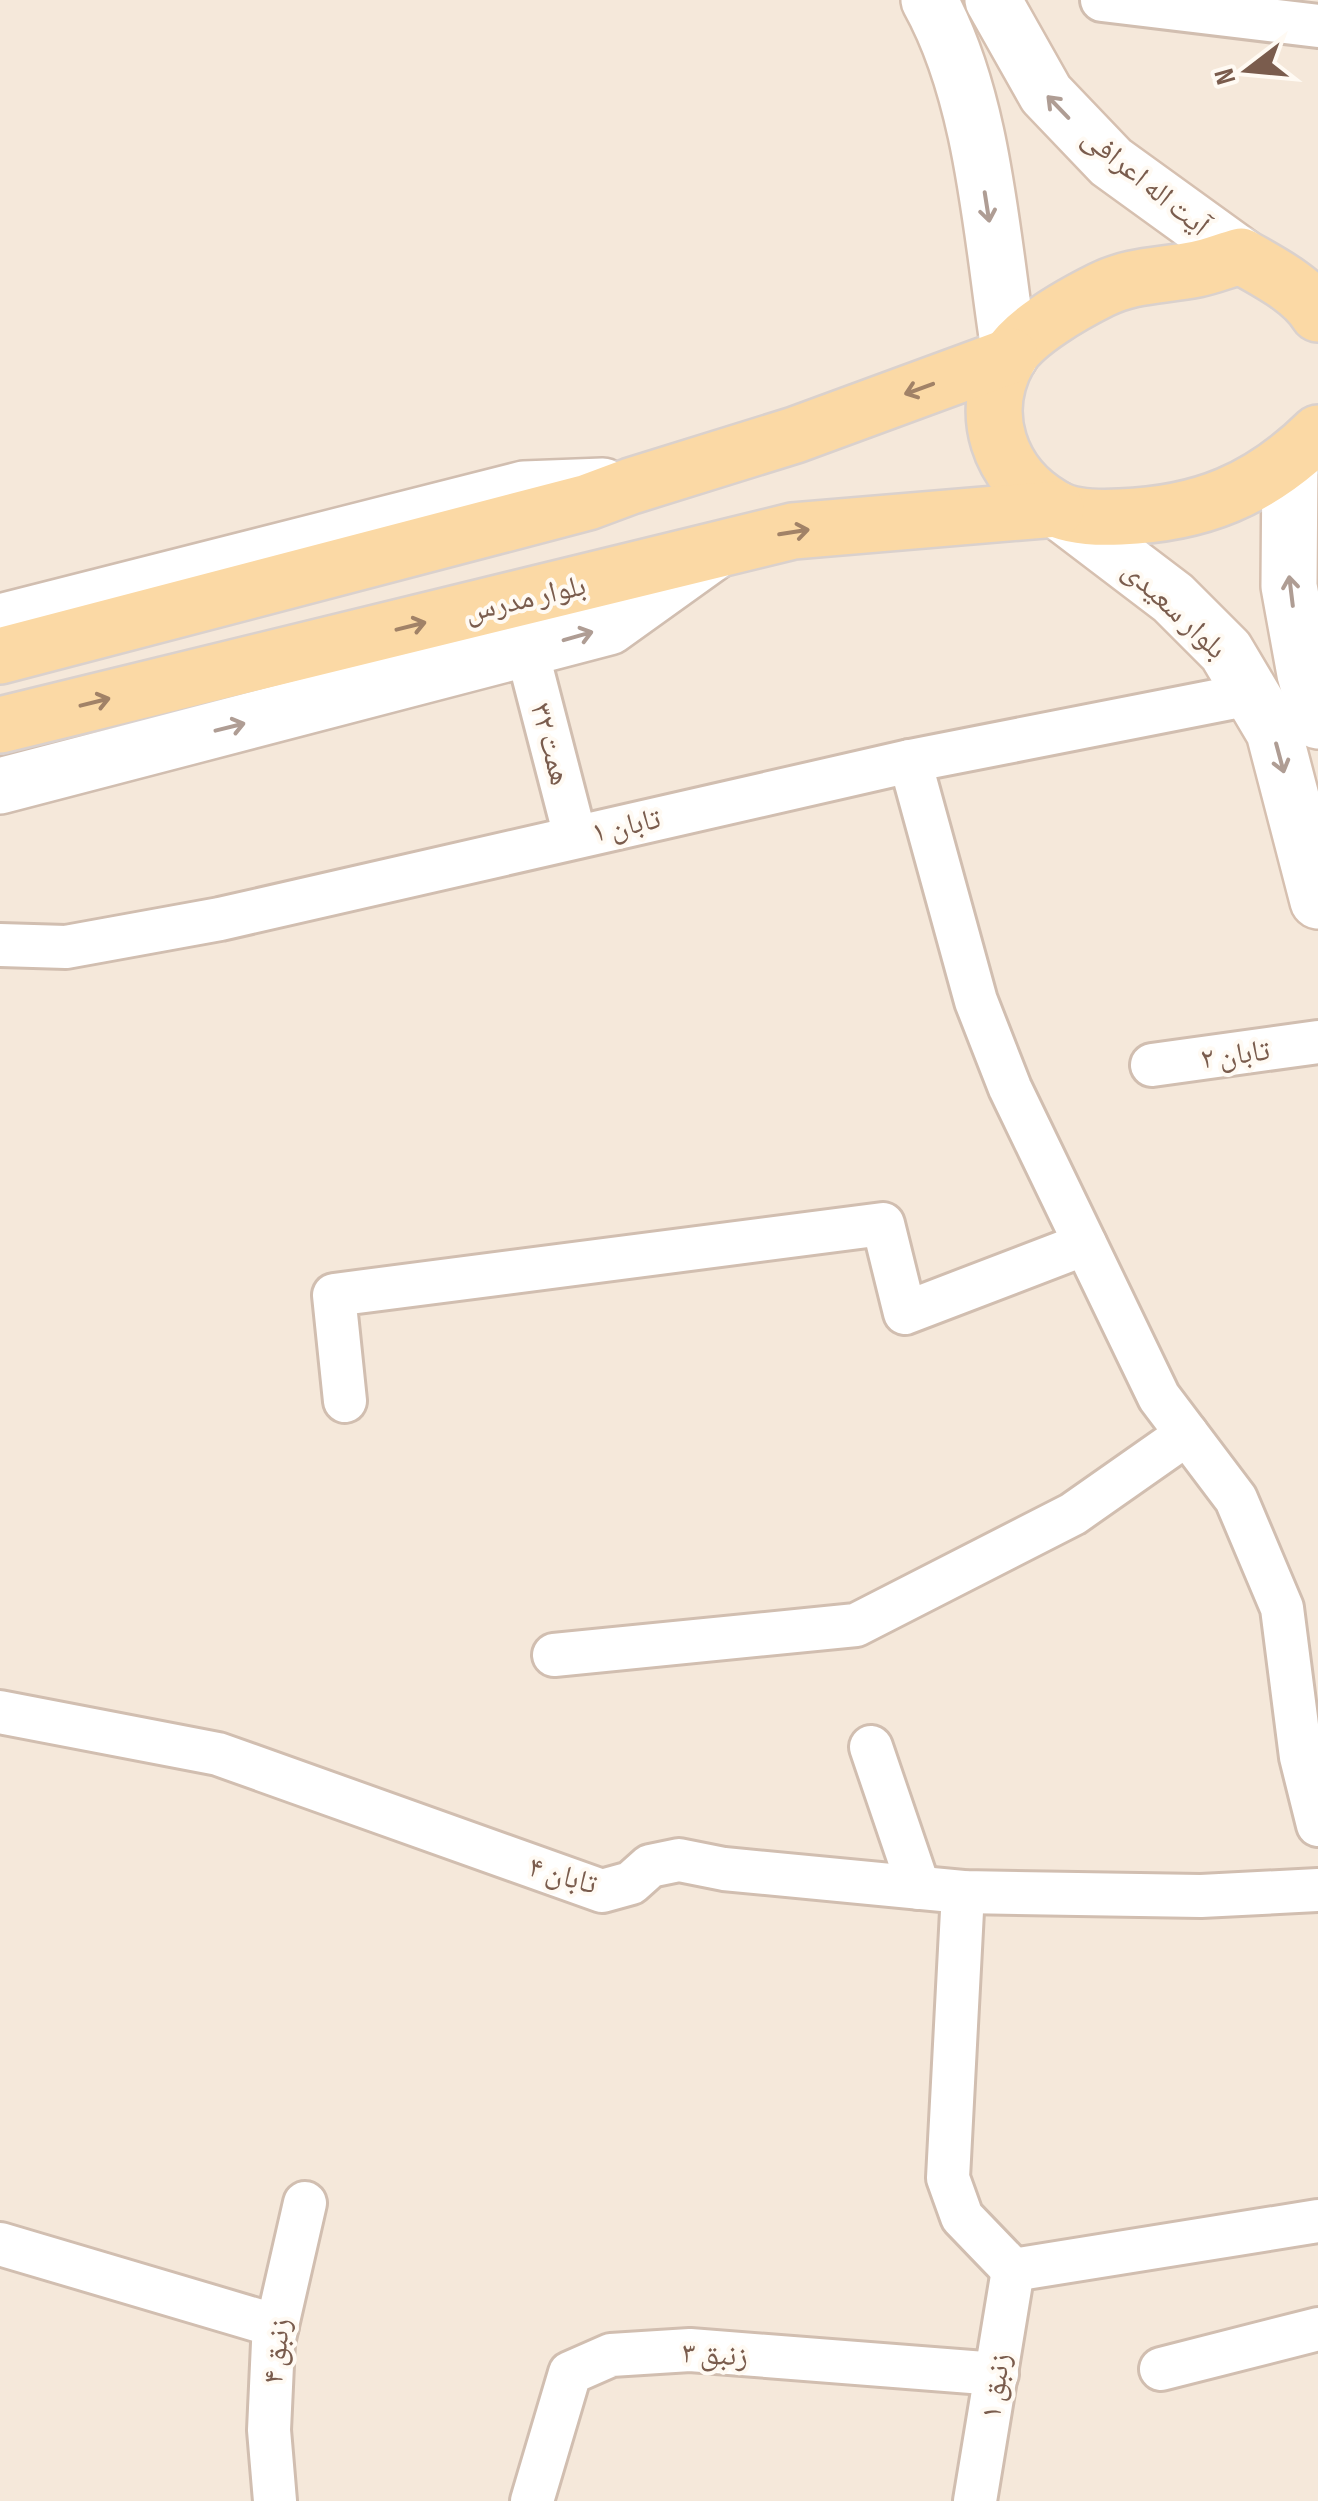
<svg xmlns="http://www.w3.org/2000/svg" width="1318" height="2501" font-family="'Sofia Sans Condensed','Noto Naskh Arabic',sans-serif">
  <rect width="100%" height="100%" fill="#fdf6ec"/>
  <rect fill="#f5e8da" x="0" y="0" width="1318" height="2501"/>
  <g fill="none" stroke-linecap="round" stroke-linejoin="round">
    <defs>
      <g id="minor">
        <path d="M 1102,0 L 1318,26"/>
        <path d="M 527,651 L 575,836"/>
        <path d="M 910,761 L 976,1001 L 1010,1088 L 1159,1397 L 1236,1499 L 1282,1608 L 1301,1757 L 1318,1825"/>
        <path d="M 0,945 L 66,947 L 220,919 L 910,761 L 1251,694"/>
        <path d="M 1152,1065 L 1318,1042"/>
        <path d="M 345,1401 L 334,1295 L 883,1224 L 905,1313 L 1085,1244"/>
        <path d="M 554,1655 L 856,1625 L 1073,1514 L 1187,1434"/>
        <path d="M 0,1712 L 218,1754 L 602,1891 L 631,1883 L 650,1866 L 679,1860 L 724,1869 L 963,1892 L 1201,1896 L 1318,1890"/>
        <path d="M 871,1747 L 919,1888"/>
        <path d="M 963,1892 L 948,2178 L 962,2217 L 1013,2270"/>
        <path d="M 0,2244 L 277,2326"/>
        <path d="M 1013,2270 L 1318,2221"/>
        <path d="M 1161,2369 L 1318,2329"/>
        <path d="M 275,2501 L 269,2430 L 273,2343 L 305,2203"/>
        <path d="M 532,2501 L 570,2373 L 611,2355 L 690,2350 L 997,2374"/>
        <path d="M 975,2501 L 1013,2270"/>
      </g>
      <g id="tertiary">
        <path d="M 0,622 L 524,489 L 603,486"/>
        <path d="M 0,786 L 609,627 L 715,551"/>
      </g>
      <g id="secondary">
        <path d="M 929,0 C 985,100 992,243 1010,356"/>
        <path d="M 993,0 L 1046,94 L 1111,162 L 1241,256"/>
        <path d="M 1290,460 L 1289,586 L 1305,674 L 1318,721"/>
        <path d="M 1056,509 L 1173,598 L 1226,651 L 1274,732 L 1318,901"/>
      </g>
      <g id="primary">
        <path d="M 1318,314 C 1302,288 1268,272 1241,256 C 1226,260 1212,266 1197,269 C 1163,276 1133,274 1101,290 C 1073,304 1025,331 1009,357 C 977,413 999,476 1053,507 C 1071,518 1100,518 1120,517 C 1201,514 1260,490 1318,433"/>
        <path d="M 0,656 L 588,502 L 631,486 L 795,435 L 1010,356"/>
        <path d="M 0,725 L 793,531 L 1056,509"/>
      </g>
    </defs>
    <use href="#minor" stroke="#d1beb0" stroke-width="48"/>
    <use href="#tertiary" stroke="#d1beb0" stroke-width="60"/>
    <use href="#secondary" stroke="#d6c0b0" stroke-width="60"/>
    <use href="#primary" stroke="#dad1cd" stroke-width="60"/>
    <use href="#minor" stroke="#fff" stroke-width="42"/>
    <use href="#tertiary" stroke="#fff" stroke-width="55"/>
    <use href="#secondary" stroke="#fff" stroke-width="55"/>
    <use href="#primary" stroke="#fbd9a5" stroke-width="55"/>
  </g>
  <defs><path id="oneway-shaft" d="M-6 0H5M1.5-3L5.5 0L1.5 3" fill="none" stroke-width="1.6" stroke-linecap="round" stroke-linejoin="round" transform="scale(2.5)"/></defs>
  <g stroke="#af9d94">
    <use href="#oneway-shaft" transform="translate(1058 107) rotate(-134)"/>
    <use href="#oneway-shaft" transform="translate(987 207) rotate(81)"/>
    <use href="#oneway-shaft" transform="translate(1291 591) rotate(-97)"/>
    <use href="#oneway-shaft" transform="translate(578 636) rotate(-16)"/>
    <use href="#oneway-shaft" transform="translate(230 727) rotate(-14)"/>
    <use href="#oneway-shaft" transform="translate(1280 758) rotate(75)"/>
  </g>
  <g stroke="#a18267">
    <use href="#oneway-shaft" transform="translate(919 389) rotate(160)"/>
    <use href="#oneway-shaft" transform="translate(794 532) rotate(-9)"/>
    <use href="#oneway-shaft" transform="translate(411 626) rotate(-14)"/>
    <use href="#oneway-shaft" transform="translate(95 702) rotate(-14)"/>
  </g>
  <g text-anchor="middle" stroke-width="8" stroke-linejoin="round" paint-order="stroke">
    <g font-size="30" fill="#7a5c4d" stroke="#fffaf3">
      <text transform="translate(1146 181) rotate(39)" y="10">آیت اله اعرافی</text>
      <text transform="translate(525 598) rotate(-13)" y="10">بلوار مدرس</text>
      <text transform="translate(1175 609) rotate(43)" y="10">بلوار سعیدی</text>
      <text transform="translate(551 744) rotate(75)" y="10">همت ۳۲</text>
      <text transform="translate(626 825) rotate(-13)" y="10">تابان ۱</text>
      <text transform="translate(1235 1054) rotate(-8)" y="10">تابان ۲</text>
      <text transform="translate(563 1875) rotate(16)" y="10">تابان ۴</text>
      <text transform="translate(276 2351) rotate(-83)" y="10">زنبق ۴</text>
      <text transform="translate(715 2354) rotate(3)" y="10">زنبق ۳</text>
      <text transform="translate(995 2386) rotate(-81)" y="10">زنبق ۱</text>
    </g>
  </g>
  <g transform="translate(1248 70) rotate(254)" stroke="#fffaf3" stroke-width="8" paint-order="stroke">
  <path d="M0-8L18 38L0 25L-18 38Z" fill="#7a5c4d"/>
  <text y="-15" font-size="28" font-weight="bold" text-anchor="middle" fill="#7a5c4d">N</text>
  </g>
</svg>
